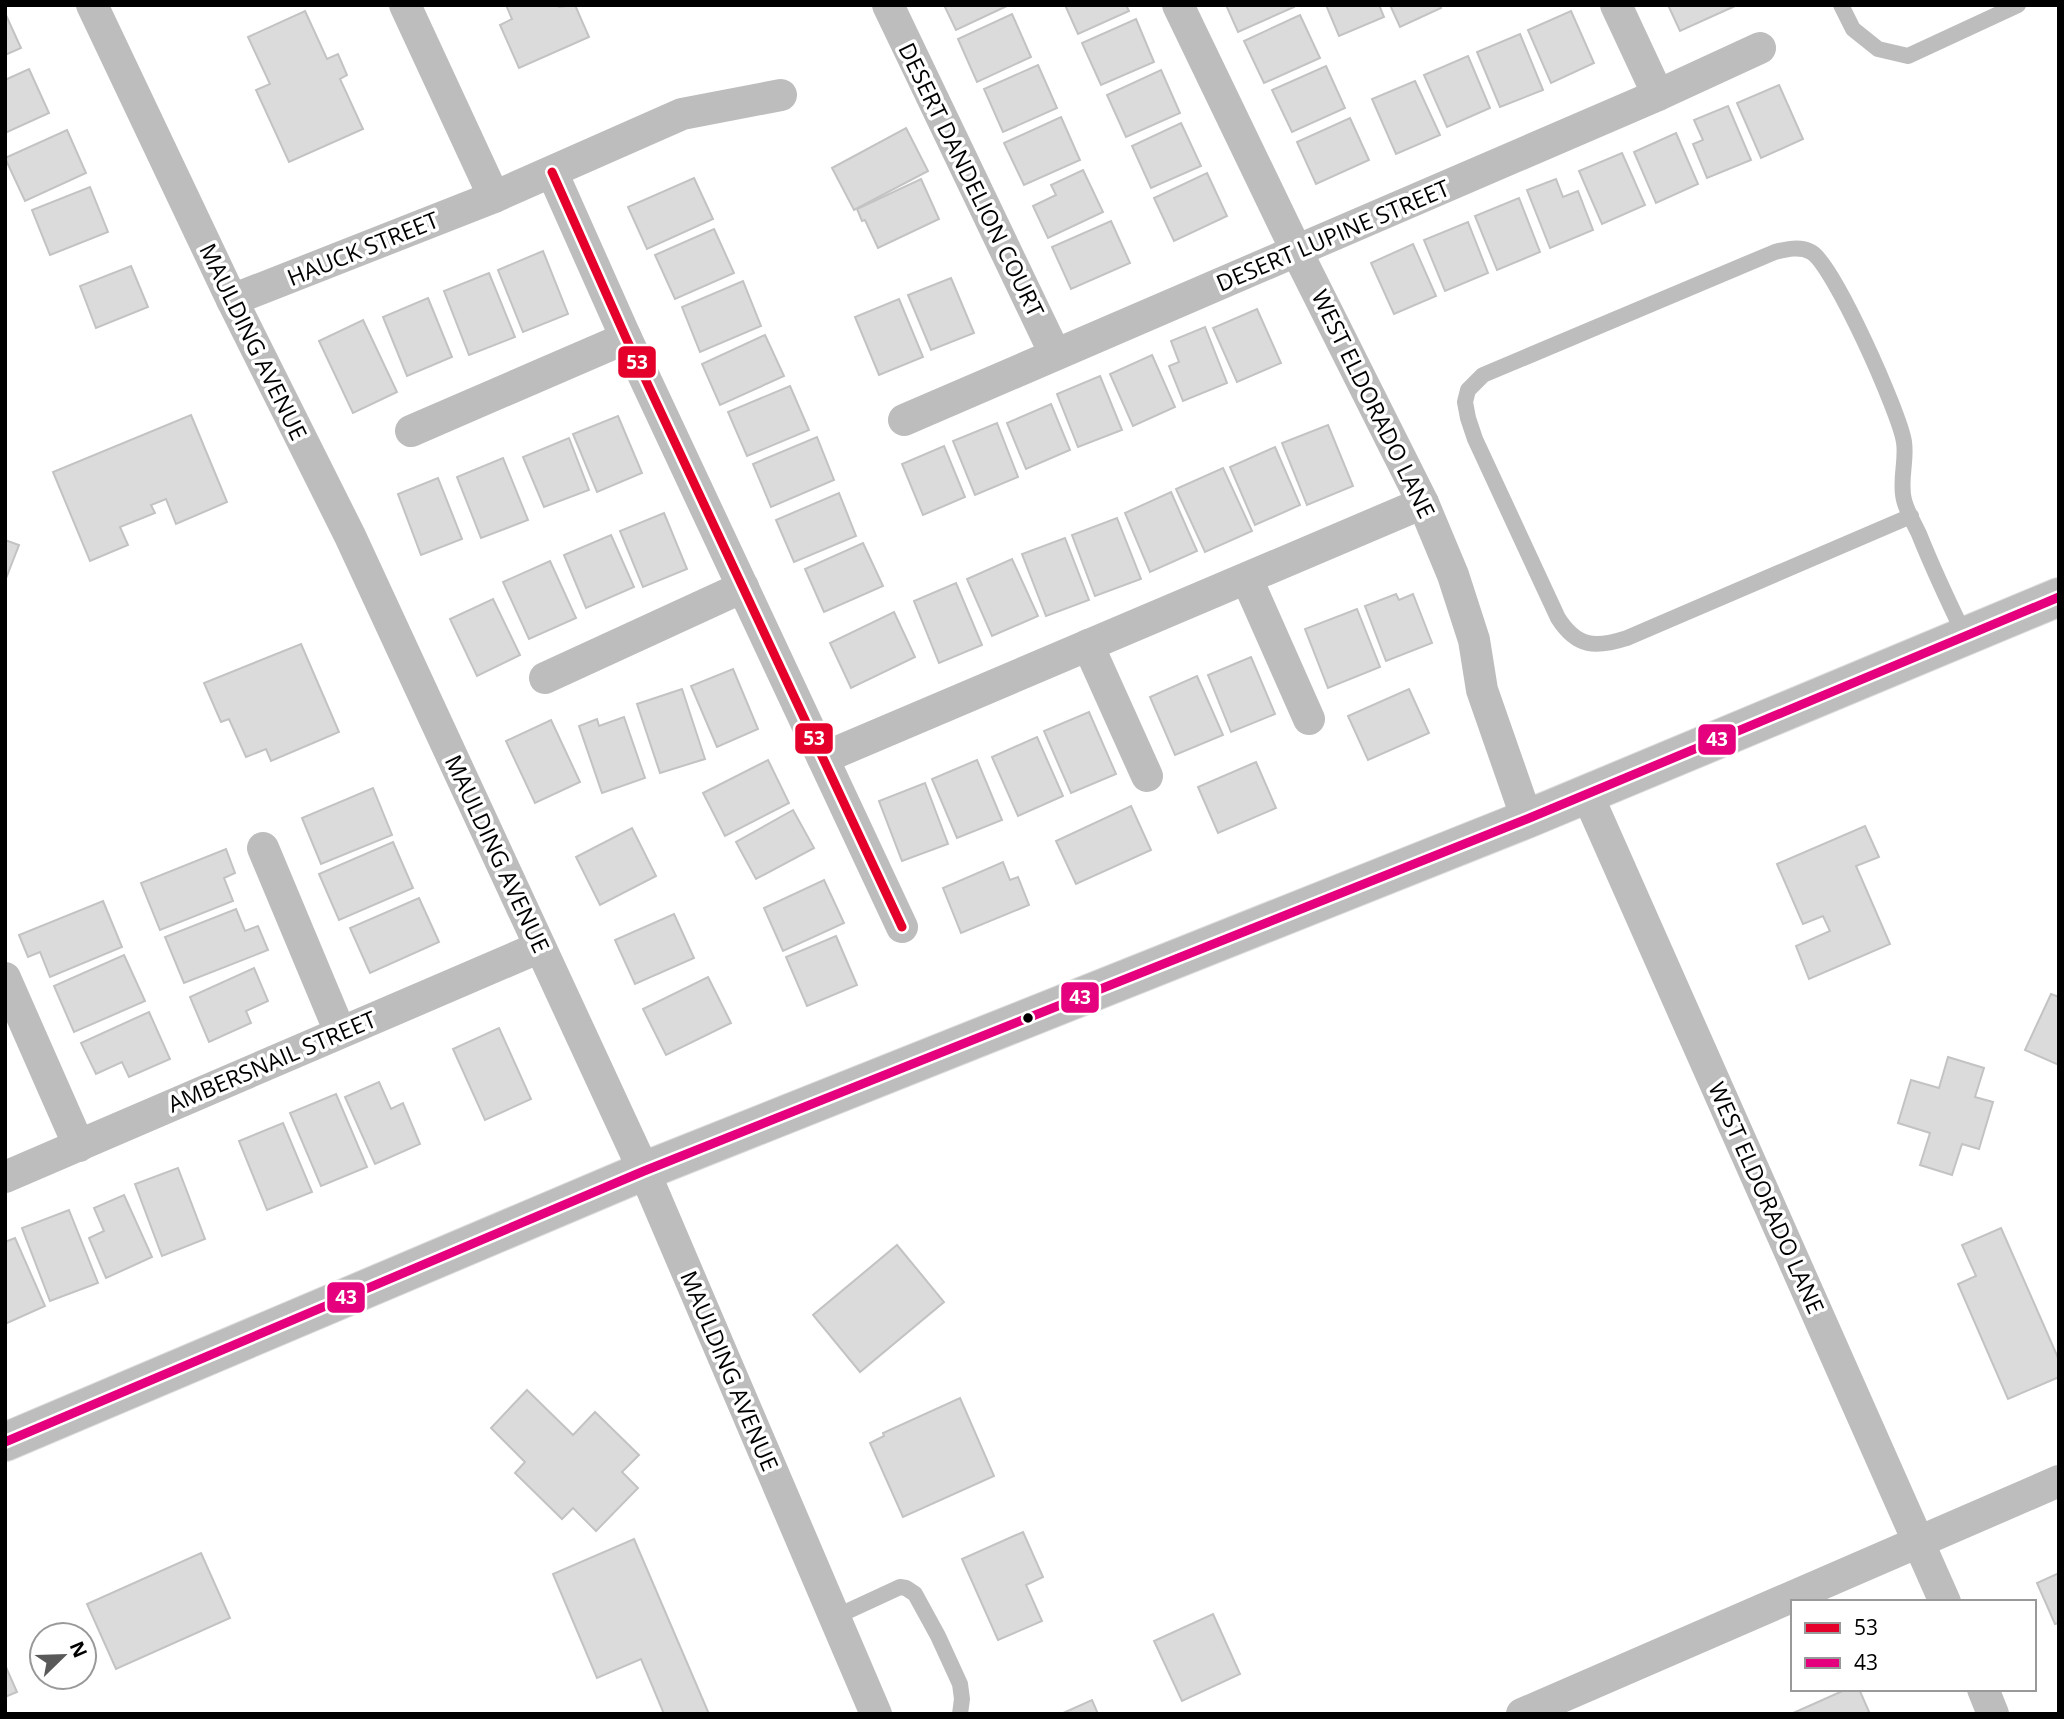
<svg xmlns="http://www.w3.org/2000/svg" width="2064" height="1719" font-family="'Open Sans',sans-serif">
  <rect width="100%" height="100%" fill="#fff"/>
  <g fill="#dbdbdb" stroke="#c3c3c3" stroke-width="2">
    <path d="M 506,5 L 558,5 L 559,7 L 575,5 L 589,37 L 519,68 L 500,25 L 512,19 Z"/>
    <path d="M 944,5 L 1009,5 L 956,30 Z"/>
    <path d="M 1065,5 L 1126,5 L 1129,11 L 1078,34 Z"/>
    <path d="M 1226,5 L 1293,5 L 1294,7 L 1238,32 Z"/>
    <path d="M 1326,5 L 1379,5 L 1384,17 L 1339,36 Z"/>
    <path d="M 1390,5 L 1440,5 L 1441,8 L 1400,27 Z"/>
    <path d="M 1668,5 L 1735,5 L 1735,6 L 1680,31 Z"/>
    <path d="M 305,11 L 327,59 L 338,54 L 347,75 L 340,79 L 363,129 L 289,162 L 256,90 L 270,84 L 248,37 Z"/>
    <path d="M 1571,11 L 1594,63 L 1551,83 L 1528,30 Z"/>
    <path d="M 5,13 L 21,48 L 5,55 Z"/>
    <path d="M 1012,14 L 1031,57 L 977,82 L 958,39 Z"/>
    <path d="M 1300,15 L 1320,58 L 1264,83 L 1244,41 Z"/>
    <path d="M 1136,19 L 1154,62 L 1101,85 L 1082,43 Z"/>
    <path d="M 1520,34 L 1543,90 L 1500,107 L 1477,52 Z"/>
    <path d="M 1468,56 L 1490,108 L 1447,127 L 1424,75 Z"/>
    <path d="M 1038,65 L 1057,108 L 1003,132 L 984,89 Z"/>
    <path d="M 1326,66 L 1345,108 L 1292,132 L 1272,90 Z"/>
    <path d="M 29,69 L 49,113 L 5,133 L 5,80 Z"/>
    <path d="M 1161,70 L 1180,113 L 1126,137 L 1107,95 Z"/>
    <path d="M 1415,81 L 1440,135 L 1396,154 L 1372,99 Z"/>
    <path d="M 1779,85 L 1803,139 L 1761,158 L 1737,103 Z"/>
    <path d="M 1728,106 L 1751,160 L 1707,178 L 1693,144 L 1703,140 L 1694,120 Z"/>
    <path d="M 1061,117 L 1080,160 L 1024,185 L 1004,143 Z"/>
    <path d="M 1350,118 L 1369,160 L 1316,184 L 1297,142 Z"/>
    <path d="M 1181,123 L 1201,166 L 1151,188 L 1132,146 Z"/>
    <path d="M 906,128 L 928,171 L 854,210 L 832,168 Z"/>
    <path d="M 67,130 L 86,173 L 25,201 L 5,158 Z"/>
    <path d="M 1676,133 L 1698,184 L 1656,203 L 1634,152 Z"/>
    <path d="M 1622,153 L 1645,205 L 1602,224 L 1579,171 Z"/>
    <path d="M 1083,170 L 1103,212 L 1048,238 L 1033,206 L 1056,195 L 1051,185 Z"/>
    <path d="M 1207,173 L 1227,216 L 1174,241 L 1154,198 Z"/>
    <path d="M 694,178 L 713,219 L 647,249 L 628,207 Z"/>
    <path d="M 921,179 L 939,219 L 878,248 L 865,220 L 862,221 L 857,209 Z"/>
    <path d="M 1556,179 L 1563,197 L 1578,191 L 1593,230 L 1550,248 L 1527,190 Z"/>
    <path d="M 90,187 L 108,232 L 50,255 L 32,210 Z"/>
    <path d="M 1519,198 L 1540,252 L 1497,270 L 1475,216 Z"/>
    <path d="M 1111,221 L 1130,263 L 1071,289 L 1052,247 Z"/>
    <path d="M 1468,222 L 1488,273 L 1445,291 L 1424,240 Z"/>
    <path d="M 714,229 L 734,273 L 675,299 L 655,255 Z"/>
    <path d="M 1413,244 L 1436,296 L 1394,314 L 1371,263 Z"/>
    <path d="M 543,251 L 568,314 L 523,332 L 498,270 Z"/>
    <path d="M 131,266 L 148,307 L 96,328 L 80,286 Z"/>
    <path d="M 489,273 L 515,337 L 469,355 L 444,291 Z"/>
    <path d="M 951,278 L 974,333 L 931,350 L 908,295 Z"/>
    <path d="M 743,281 L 761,326 L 700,352 L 682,307 Z"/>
    <path d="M 428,298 L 452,357 L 407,376 L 383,317 Z"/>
    <path d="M 899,299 L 923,357 L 879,375 L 855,317 Z"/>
    <path d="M 1257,309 L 1281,363 L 1237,382 L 1213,328 Z"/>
    <path d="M 363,320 L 397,392 L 353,413 L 319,341 Z"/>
    <path d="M 1205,327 L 1227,383 L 1183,401 L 1169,366 L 1179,362 L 1171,341 Z"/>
    <path d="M 765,335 L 784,376 L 720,405 L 702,364 Z"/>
    <path d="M 1152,355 L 1175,407 L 1133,426 L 1110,374 Z"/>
    <path d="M 1100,376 L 1122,430 L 1078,447 L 1057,394 Z"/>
    <path d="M 790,386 L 809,430 L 747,456 L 728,412 Z"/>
    <path d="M 1051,404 L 1070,450 L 1026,469 L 1007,423 Z"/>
    <path d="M 191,415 L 227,502 L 176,524 L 166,499 L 151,505 L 155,513 L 120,527 L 128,545 L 90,561 L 53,472 Z"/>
    <path d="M 618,416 L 642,473 L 597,492 L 573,434 Z"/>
    <path d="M 997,423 L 1018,477 L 975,495 L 953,441 Z"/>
    <path d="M 1328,425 L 1353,486 L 1307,505 L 1282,443 Z"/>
    <path d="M 817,437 L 834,480 L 771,507 L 753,464 Z"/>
    <path d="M 569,438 L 589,490 L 544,507 L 523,457 Z"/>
    <path d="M 944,446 L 965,497 L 923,515 L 902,464 Z"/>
    <path d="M 1275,447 L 1300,505 L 1255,525 L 1230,467 Z"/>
    <path d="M 503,458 L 528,520 L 481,538 L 457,477 Z"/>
    <path d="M 1223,468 L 1252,531 L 1205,552 L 1176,489 Z"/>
    <path d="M 438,478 L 462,539 L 421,555 L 398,494 Z"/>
    <path d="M 1171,492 L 1197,551 L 1150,572 L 1125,513 Z"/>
    <path d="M 839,493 L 856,536 L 794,562 L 776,520 Z"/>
    <path d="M 664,513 L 687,569 L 643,587 L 620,531 Z"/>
    <path d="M 1117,518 L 1141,579 L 1095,596 L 1072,535 Z"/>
    <path d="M 611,535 L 634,587 L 586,608 L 564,555 Z"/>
    <path d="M 1065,538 L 1089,600 L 1046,616 L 1022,554 Z"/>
    <path d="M 5,540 L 19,545 L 5,581 Z"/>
    <path d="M 863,543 L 883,586 L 824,612 L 805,569 Z"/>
    <path d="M 1012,559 L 1038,616 L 992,636 L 967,579 Z"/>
    <path d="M 550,561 L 576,618 L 529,639 L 503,582 Z"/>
    <path d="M 956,583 L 982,645 L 939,663 L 914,601 Z"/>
    <path d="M 1396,594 L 1399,600 L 1413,594 L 1432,643 L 1386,661 L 1365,606 Z"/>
    <path d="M 493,599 L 520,655 L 477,676 L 450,619 Z"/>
    <path d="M 1357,609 L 1380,667 L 1328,688 L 1305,629 Z"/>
    <path d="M 894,612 L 915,657 L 851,688 L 830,643 Z"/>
    <path d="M 301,644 L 339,732 L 271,761 L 266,749 L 246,757 L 229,719 L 221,722 L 204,683 Z"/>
    <path d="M 1251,657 L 1275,714 L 1231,732 L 1208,675 Z"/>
    <path d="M 733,669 L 758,729 L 717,747 L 691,686 Z"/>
    <path d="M 1197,676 L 1223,735 L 1175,755 L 1150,697 Z"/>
    <path d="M 682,689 L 705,759 L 660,773 L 637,704 Z"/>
    <path d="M 1409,689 L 1429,733 L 1368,760 L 1348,716 Z"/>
    <path d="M 1089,712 L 1116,774 L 1071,793 L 1044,731 Z"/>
    <path d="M 624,717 L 645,778 L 602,793 L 579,726 L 597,719 L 599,726 Z"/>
    <path d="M 551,720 L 580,782 L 535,803 L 506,741 Z"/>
    <path d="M 1037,737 L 1063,796 L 1018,816 L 992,757 Z"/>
    <path d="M 768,760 L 789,803 L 725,836 L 703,793 Z"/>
    <path d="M 977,760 L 1002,820 L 957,838 L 932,779 Z"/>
    <path d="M 1256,762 L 1276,808 L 1218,833 L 1198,787 Z"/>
    <path d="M 925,783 L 948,844 L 902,861 L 879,801 Z"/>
    <path d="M 373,788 L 392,835 L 321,864 L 302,818 Z"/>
    <path d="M 1131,806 L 1151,850 L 1076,884 L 1056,841 Z"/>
    <path d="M 793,810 L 814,848 L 756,879 L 736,842 Z"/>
    <path d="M 1865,826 L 1879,857 L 1856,866 L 1890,944 L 1809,979 L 1796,946 L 1830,931 L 1823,916 L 1803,924 L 1777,864 Z"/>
    <path d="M 632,828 L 656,876 L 600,905 L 576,857 Z"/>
    <path d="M 393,842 L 413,888 L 339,920 L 319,874 Z"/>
    <path d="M 226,849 L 235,873 L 224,878 L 233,901 L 160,930 L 141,883 Z"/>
    <path d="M 1003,862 L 1010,880 L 1018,877 L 1029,905 L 961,933 L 943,888 Z"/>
    <path d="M 824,880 L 844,923 L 783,951 L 764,908 Z"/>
    <path d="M 419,898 L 439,942 L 370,973 L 350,928 Z"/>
    <path d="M 103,901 L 122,947 L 50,977 L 40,952 L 28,957 L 19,935 Z"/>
    <path d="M 236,909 L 245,931 L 258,926 L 268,950 L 184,983 L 165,937 Z"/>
    <path d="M 674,914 L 694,958 L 635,984 L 615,940 Z"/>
    <path d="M 836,936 L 857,985 L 807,1006 L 786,957 Z"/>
    <path d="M 124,955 L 145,1001 L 74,1032 L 54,986 Z"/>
    <path d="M 254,968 L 268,1001 L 246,1011 L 251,1023 L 209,1042 L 190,997 Z"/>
    <path d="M 708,977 L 731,1023 L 666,1055 L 643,1009 Z"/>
    <path d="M 2051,994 L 2059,997 L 2059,1065 L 2025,1050 Z"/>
    <path d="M 149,1012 L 170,1059 L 129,1077 L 122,1062 L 96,1074 L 81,1043 Z"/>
    <path d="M 499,1028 L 531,1099 L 485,1120 L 453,1049 Z"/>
    <path d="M 1948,1057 L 1984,1068 L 1975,1097 L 1993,1102 L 1979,1149 L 1962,1144 L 1952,1175 L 1920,1165 L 1930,1133 L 1898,1123 L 1911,1080 L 1939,1088 Z"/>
    <path d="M 379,1082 L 391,1109 L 403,1103 L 420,1144 L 375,1164 L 345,1097 Z"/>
    <path d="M 336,1094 L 367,1167 L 321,1186 L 290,1113 Z"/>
    <path d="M 283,1123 L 312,1192 L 267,1210 L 239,1141 Z"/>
    <path d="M 178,1168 L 205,1239 L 162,1256 L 135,1184 Z"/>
    <path d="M 124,1195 L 152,1257 L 106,1278 L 89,1238 L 104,1231 L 94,1208 Z"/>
    <path d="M 69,1210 L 98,1283 L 50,1301 L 22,1228 Z"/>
    <path d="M 2001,1228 L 2059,1360 L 2059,1377 L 2008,1399 L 1958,1284 L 1976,1276 L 1962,1245 Z"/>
    <path d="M 15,1238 L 45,1306 L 5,1324 L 5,1242 Z"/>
    <path d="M 897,1245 L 944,1302 L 860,1372 L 813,1315 Z"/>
    <path d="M 527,1390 L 573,1435 L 595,1412 L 639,1455 L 622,1472 L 638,1488 L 596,1531 L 573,1508 L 562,1519 L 515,1473 L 525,1462 L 491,1428 Z"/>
    <path d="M 960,1398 L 994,1476 L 903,1517 L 870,1443 L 884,1436 L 883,1433 Z"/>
    <path d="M 1023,1532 L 1043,1577 L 1026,1585 L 1042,1621 L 998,1640 L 962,1559 Z"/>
    <path d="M 634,1539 L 709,1714 L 664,1714 L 641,1659 L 597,1678 L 553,1574 Z"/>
    <path d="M 201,1553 L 230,1618 L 116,1669 L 87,1604 Z"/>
    <path d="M 2059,1573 L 2059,1623 L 2055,1624 L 2037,1583 Z"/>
    <path d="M 1213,1614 L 1240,1674 L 1182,1701 L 1154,1641 Z"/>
    <path d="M 5,1665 L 17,1692 L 5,1697 Z"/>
    <path d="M 1847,1689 L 1859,1689 L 1870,1714 L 1791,1714 Z"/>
    <path d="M 1092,1700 L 1098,1714 L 1061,1714 Z"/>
  </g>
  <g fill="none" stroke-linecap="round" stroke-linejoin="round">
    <defs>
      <path id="primary" d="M 5,1442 L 644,1171 L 1527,819 L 2059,597"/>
    </defs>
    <use href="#primary" stroke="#dbdbdb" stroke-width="40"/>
    <g stroke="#bdbdbd" stroke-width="16">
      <path d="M 1841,5 L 1853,29 L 1878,49 L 1908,56 L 2018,5"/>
      <path d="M 1911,516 L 1627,638 C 1596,648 1577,648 1558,618 L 1475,439 L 1468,418 L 1465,402 L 1468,390 L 1483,375 L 1775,252 C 1787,249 1800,246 1811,252 C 1833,263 1900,414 1904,442 C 1907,461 1899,481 1904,500 C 1907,512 1914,523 1919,534 C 1933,569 1949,603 1965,636"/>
      <path d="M 833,1618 L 900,1587 L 906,1588 L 915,1594 L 938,1636 L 960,1684 L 962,1699 L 960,1714"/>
    </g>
    <g stroke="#bdbdbd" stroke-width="32">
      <path d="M 92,5 L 232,300 L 350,536 L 644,1171 L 876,1714"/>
      <path d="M 405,5 L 494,197"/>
      <path d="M 888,5 L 1055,354"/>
      <path d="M 1178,5 L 1297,252 L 1423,503 L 1453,575 L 1474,640 L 1482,690 L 1527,819"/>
      <path d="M 1616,5 L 1658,95"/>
      <path d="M 552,172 L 626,338 L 902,927"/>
      <path d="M 232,300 L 494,197 L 682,114 L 781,95"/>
      <path d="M 904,420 L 1658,95 L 1760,48"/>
      <path d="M 411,431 L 626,338"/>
      <path d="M 1247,579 L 1309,719"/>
      <path d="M 1088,645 L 1147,776"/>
      <path d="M 545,678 L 743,587"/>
      <path d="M 823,758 L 1423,503"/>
      <path d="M 1587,794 L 1945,1602"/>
      <path d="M 263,848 L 340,1032"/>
      <path d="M 5,978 L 79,1146"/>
      <path d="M 5,1177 L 540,947"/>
      <path d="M 1983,1689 L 1993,1714"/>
      <path d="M 1522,1714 L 2059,1481"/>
    </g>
    <use href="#primary" stroke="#bdbdbd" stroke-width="38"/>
    <defs>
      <path id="bus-1" d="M 552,172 L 626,338 L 902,927"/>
      <path id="bus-2" d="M 5,1442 L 644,1171 L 1527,819 L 2059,597"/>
    </defs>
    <use href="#bus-1" stroke="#fff" stroke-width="14"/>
    <use href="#bus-2" stroke="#fff" stroke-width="14"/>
    <use href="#bus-1" stroke="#e4002b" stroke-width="9"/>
    <use href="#bus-2" stroke="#e5007d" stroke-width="9"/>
  </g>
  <circle fill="#000" stroke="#fff" stroke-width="2.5" cx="1028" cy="1018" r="6"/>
  <g text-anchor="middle" stroke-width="7" stroke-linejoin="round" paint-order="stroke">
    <g font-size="23" fill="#000" stroke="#fff">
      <text transform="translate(971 180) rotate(64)" y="8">DESERT DANDELION COURT</text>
      <text transform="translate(1333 236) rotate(-23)" y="8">DESERT LUPINE STREET</text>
      <text transform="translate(363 249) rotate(-22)" y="8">HAUCK STREET</text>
      <text transform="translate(253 342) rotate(64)" y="8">MAULDING AVENUE</text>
      <text transform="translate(1373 404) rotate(64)" y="8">WEST ELDORADO LANE</text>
      <text transform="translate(497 854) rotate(65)" y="8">MAULDING AVENUE</text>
      <text transform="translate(272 1062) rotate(-23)" y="8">AMBERSNAIL STREET</text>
      <text transform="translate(1766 1198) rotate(66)" y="8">WEST ELDORADO LANE</text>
      <text transform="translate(729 1371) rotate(67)" y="8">MAULDING AVENUE</text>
    </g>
  </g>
  <g stroke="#fff" stroke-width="2.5">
    <rect x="617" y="345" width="40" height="34" rx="7" fill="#e4002b"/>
    <rect x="794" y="722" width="40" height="33" rx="7" fill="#e4002b"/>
    <rect x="1697" y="723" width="40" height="33" rx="7" fill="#e5007d"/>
    <rect x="1060" y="981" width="40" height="33" rx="7" fill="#e5007d"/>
    <rect x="326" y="1281" width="40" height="33" rx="7" fill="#e5007d"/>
  </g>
  <g font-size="19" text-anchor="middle" font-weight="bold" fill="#fff">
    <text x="637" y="369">53</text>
    <text x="814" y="745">53</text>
    <text x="1717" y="746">43</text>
    <text x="1080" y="1004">43</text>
    <text x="346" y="1304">43</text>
  </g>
  <rect width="2064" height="1719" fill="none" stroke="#000000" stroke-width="14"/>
  <rect x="1791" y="1600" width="245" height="91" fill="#ffffff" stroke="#999999" stroke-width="2"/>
  <rect x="1805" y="1623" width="35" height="10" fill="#e4002b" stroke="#999999" stroke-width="2"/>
  <text x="1854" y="1635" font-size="21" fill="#000000">53</text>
  <rect x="1805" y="1658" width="35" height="10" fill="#e5007d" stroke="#999999" stroke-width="2"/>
  <text x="1854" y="1670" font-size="21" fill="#000000">43</text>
  <g transform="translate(63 1656) rotate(67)"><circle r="33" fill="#ffffff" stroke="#999999" stroke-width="2"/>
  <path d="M0-5L12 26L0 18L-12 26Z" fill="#595959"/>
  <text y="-10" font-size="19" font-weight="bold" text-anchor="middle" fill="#000000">N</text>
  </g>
</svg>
